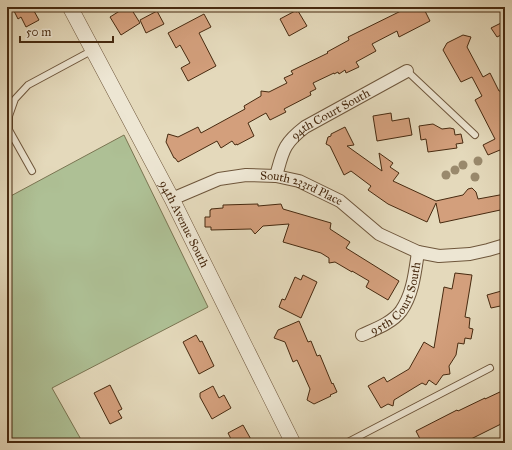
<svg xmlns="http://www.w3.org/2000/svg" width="512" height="450" font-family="'IM FELL Great Primer',serif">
  <rect width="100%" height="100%" fill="#e4d9bb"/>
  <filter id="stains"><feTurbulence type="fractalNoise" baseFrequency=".005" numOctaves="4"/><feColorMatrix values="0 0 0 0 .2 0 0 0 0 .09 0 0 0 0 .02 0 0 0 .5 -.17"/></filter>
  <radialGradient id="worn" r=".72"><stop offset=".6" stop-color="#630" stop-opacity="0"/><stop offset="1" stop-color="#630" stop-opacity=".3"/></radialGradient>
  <path fill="#aec095" stroke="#7a7552" d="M 124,135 L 208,307 L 52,388 L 83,443 L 7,443 L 7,198 Z"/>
  <g fill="#d39f7c" stroke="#472a10">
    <path d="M 12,7 L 41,7 L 34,11 L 39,20 L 26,27 L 21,17 L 18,19 Z"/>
    <path d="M 126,7 L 130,7 L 140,23 L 121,35 L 110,17 Z"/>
    <path d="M 409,7 L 423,7 L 430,21 L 399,37 L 397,31 L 372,44 L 376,51 L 356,62 L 359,67 L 346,73 L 345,70 L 339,74 L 338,72 L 334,74 L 334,73 L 313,83 L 316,89 L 310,92 L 311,95 L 284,109 L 286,112 L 270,120 L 266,113 L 248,123 L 254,136 L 237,145 L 237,144 L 235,145 L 232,141 L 221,148 L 217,141 L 178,162 L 175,158 L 174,158 L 166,142 L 168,134 L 178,137 L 198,127 L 201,133 L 245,109 L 244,106 L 261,96 L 261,91 L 269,92 L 287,83 L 284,78 L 293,74 L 291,71 L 328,53 L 327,52 L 349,40 L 348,37 Z"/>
    <path d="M 157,11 L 164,24 L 146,33 L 140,20 Z"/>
    <path d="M 295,11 L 296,12 L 298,11 L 307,26 L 289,36 L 280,19 Z"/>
    <path d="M 204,14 L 211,27 L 199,33 L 216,66 L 188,81 L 181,68 L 190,63 L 180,45 L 176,48 L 168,33 Z"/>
    <path d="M 505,21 L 505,33 L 497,37 L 491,28 Z"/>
    <path d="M 463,35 L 471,37 L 467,47 L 483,77 L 490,73 L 499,91 L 501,91 L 505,100 L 505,160 L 500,150 L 488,155 L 483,145 L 495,139 L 475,100 L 482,96 L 472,77 L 461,82 L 443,50 L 447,43 Z"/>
    <path d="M 391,113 L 392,121 L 409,118 L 412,135 L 377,141 L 373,116 Z"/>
    <path d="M 433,124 L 442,129 L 450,128 L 454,129 L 455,135 L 461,134 L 463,143 L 456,144 L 457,148 L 428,152 L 426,139 L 421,140 L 419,126 Z"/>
    <path d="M 345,127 L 354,145 L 347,146 L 382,171 L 379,153 L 393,163 L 390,167 L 399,173 L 393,181 L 436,201 L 463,195 L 468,189 L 472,188 L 476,192 L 478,199 L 505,194 L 505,209 L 440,223 L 436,203 L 427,222 L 388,204 L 368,190 L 371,186 L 351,171 L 344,175 L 330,146 L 326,144 L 328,137 L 331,136 L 331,134 Z"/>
    <path d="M 258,204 L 258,206 L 281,204 L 283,209 L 331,223 L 330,229 L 350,242 L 346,248 L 399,281 L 388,300 L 366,287 L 369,281 L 352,271 L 352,272 L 335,262 L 329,263 L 329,258 L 321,253 L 283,242 L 289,224 L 263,226 L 255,234 L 251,229 L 211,230 L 211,227 L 205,227 L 205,217 L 210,217 L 210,210 L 211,210 L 211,209 L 223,208 L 223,205 Z"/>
    <path d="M 455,273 L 472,275 L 465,317 L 470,318 L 469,328 L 473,329 L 471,339 L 465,338 L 464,344 L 458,343 L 456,355 L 449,366 L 450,374 L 443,375 L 436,385 L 429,380 L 426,385 L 422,383 L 394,400 L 393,406 L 388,404 L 381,408 L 368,386 L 384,377 L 387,382 L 409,369 L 424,342 L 434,348 L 444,287 L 452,289 Z"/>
    <path d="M 303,275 L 317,282 L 301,318 L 279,307 L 282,299 L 285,300 L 295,277 L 301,280 Z"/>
    <path d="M 505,290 L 505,305 L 491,308 L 487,295 Z"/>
    <path d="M 299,321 L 308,342 L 311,341 L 317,356 L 320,355 L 332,384 L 333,383 L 337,392 L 330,395 L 331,396 L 314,404 L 307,400 L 310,389 L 297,360 L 293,362 L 285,342 L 274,338 L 278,330 Z"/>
    <path d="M 196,335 L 200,342 L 202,341 L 214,366 L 199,374 L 183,342 Z"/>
    <path d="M 110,385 L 122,409 L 118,411 L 122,418 L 110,424 L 94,393 Z"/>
    <path d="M 213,386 L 219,398 L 224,395 L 231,408 L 212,419 L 200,397 L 200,393 Z"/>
    <path d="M 502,391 L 505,397 L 505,422 L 463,443 L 422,443 L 416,431 L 457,410 L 458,411 L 485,398 L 485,399 Z"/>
    <path d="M 243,425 L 253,443 L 233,443 L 228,433 Z"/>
  </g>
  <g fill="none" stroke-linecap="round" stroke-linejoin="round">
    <defs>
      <g id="service">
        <path d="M 407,71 L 475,135"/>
        <path d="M 32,171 L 9,130 L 9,116 L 15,99 L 28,85 L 93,50"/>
        <path d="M 346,443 L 490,368"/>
      </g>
      <g id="minor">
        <path id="s1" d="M 276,176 C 283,151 283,144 305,127 L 407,71"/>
        <path id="s2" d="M 172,199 L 219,179 L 246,175 L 276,176 L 299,181 L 340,201 L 379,234 L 418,252 L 439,256 L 470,254 L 488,250 L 505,245"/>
        <path id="s3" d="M 362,335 C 375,329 392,323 401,311 C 413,294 415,272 418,252"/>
      </g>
      <g id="tertiary">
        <path id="s4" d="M 70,7 L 172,199 L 293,443"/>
      </g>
    </defs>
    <use href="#service" stroke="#6e563b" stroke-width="8"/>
    <use href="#minor" stroke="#6e563b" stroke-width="14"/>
    <use href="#tertiary" stroke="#6e563b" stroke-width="16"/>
    <use href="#service" stroke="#ede6d3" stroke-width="6"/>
    <use href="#minor" stroke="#ede6d3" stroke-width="12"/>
    <use href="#tertiary" stroke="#ede6d3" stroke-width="15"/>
  </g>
  <g fill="#99896c">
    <circle cx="478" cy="161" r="4.5"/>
    <circle cx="463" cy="165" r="4.5"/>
    <circle cx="455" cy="170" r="4.5"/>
    <circle cx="446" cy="175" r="4.5"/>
    <circle cx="475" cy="177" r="4.5"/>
  </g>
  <g text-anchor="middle" stroke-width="3" stroke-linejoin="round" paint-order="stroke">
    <g font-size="12" fill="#472a10" stroke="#ede6d3">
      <text dy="4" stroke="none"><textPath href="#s1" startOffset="87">94th Court South</textPath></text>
      <text dy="4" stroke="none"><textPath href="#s2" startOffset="136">South 233rd Place</textPath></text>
      <text dy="4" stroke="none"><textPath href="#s4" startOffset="245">94th Avenue South</textPath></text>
      <text dy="4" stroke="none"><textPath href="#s3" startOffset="54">95th Court South</textPath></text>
    </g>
  </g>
  <rect width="512" height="450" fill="none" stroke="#e4d9bb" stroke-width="24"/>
  <rect x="8" y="8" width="496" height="434" fill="none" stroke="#472a10" stroke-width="2"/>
  <rect x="12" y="12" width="488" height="426" fill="none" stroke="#472a10"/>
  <path d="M20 36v6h93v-6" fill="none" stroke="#472a10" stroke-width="2"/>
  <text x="26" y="36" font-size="12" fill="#472a10" stroke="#ede6d3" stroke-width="3" paint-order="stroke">50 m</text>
  <rect width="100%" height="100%" filter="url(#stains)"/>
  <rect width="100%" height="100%" fill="url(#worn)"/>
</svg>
